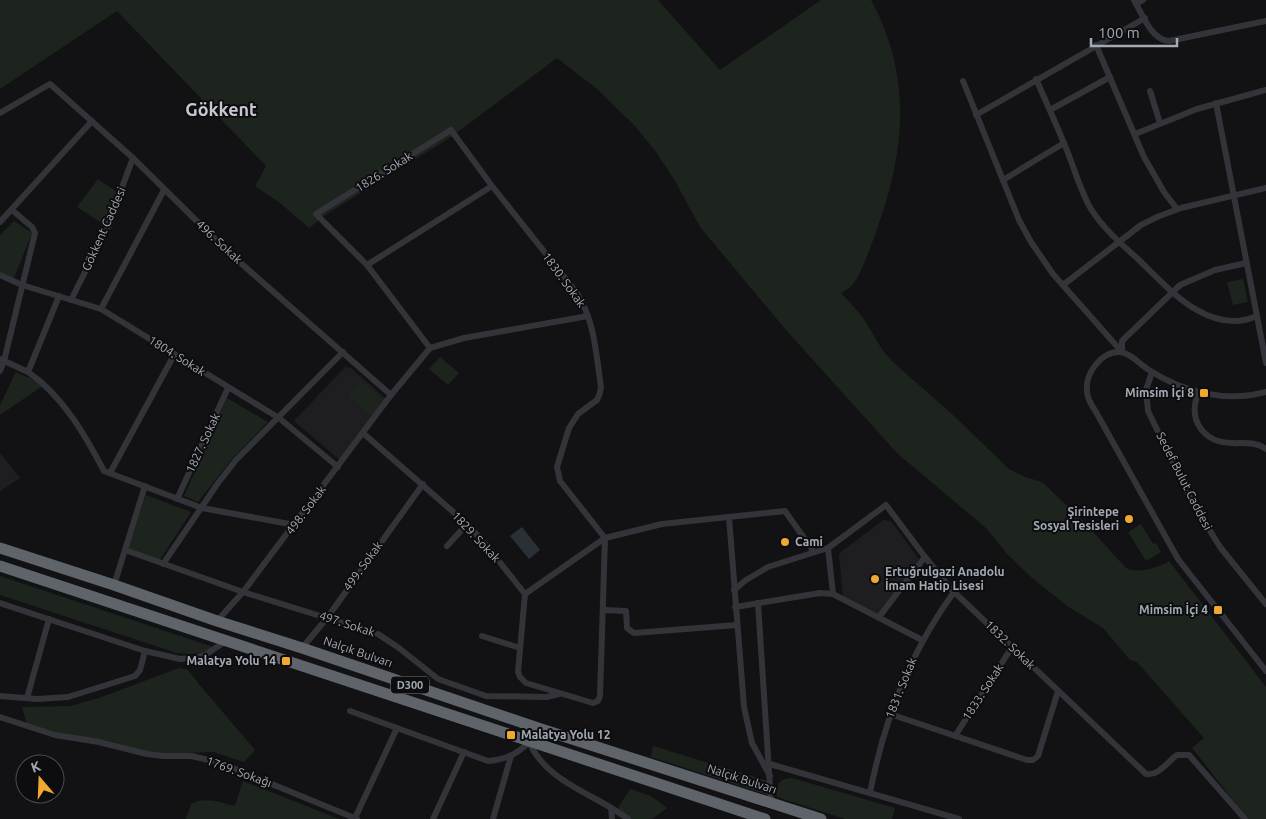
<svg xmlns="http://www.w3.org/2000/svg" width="1266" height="819" font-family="Ubuntu,sans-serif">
  <rect width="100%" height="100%" fill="#121214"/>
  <g fill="#1e1e21">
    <path d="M 345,367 L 351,368 L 386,399 L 342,462 L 294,421 Z"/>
    <path d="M 0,454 L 1,454 L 20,478 L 0,491 Z"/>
    <path d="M 883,520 L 891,521 L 921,562 L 879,614 L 843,596 L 839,555 L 841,552 Z"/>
  </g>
  <g fill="#1d241d">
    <path d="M 0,0 L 658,0 L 720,70 L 821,0 L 871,0 C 913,77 905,153 876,232 C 872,243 860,277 853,284 C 850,288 845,290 841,293 L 862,316 L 883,351 L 894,363 L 953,415 L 1009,469 L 1025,477 L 1042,482 L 1084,522 L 1126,568 C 1138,574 1158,568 1169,561 L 1266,687 L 1266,819 L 1248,819 L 1192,748 L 1204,738 L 1137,662 L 1130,660 L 1103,628 L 1067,606 L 1031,577 L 1007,554 L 987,529 L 897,453 L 786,330 L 700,227 L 675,181 L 656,152 L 634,125 L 597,89 L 557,58 L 451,137 L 325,215 L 309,228 L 280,203 L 255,186 L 266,166 L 117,11 L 0,89 Z"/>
    <path d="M 98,179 L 124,197 L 111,229 L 77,207 Z"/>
    <path d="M 14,221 L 32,233 L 14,278 L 0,272 L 0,235 Z"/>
    <path d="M 1243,279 L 1248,302 L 1233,305 L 1227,282 Z"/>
    <path d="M 440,357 L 459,373 L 448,385 L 429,369 Z"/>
    <path d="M 16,372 L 44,385 L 0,415 L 0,405 Z"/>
    <path d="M 361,381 L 384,401 L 372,416 L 348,395 Z"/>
    <path d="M 227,398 L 268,422 L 232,459 L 198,502 L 184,496 Z"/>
    <path d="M 146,495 L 191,512 L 159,561 L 128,548 Z"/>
    <path d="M 1141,524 L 1153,544 L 1156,543 L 1161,552 L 1146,561 L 1128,532 Z"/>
    <path d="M 0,576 L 213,647 L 203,652 L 192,654 L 177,653 L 0,595 Z"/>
    <path d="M 179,668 L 188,670 L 198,683 L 255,750 L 244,762 L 214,752 L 156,754 L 106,740 L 68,736 L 27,725 L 22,707 L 70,706 L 99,698 Z"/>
    <path d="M 653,746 L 768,781 L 768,795 L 651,757 Z"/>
    <path d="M 792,778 L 895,808 L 892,819 L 845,819 L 777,797 C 775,785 780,778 792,778 Z"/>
    <path d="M 243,781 L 339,819 L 186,819 L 191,804 C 206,796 220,803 235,806 Z"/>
    <path d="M 630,789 L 651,796 L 667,808 L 652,819 L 631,819 L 618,808 Z"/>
  </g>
  <path fill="#293137" d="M 522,527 L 540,550 L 529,559 L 510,536 Z"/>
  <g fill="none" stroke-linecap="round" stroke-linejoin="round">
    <g stroke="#333439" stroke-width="6">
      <path d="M 1134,0 C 1142,14 1152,41 1169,41 L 1266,21"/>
      <path d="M 1136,4 L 1143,0"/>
      <path d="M 1096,45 L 1144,157 L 1164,192 L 1177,209"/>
      <path d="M 1036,79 C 1047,104 1058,128 1068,153 C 1075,171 1081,192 1091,209 C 1103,228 1121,244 1138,259 C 1168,288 1209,337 1257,316"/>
      <path d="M 963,81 L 1019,220 L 1031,242 L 1053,274 L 1122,352"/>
      <path d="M 1150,91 L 1160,123"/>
      <path d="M 1216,103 L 1266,363"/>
      <path d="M 1050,110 L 1110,77"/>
      <path d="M 0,113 L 50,84 L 133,158 L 227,251 L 391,395"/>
      <path d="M 976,115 L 1145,18"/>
      <path d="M 451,130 L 492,186 L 367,265 L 316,214 Z"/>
      <path d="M 1135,134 L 1197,109 L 1266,90"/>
      <path d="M 1003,180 L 1064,143"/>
      <path d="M 0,222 L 92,121"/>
      <path d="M 367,265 L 430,348"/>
      <path d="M 0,275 L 22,285 L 101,309 L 279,418 L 338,467"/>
      <path d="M 1063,285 L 1141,225 L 1157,217 L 1181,208 L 1266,188"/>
      <path d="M 71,300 L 106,230 L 133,158"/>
      <path d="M 101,309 L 164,190"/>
      <path d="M 1122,352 L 1122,341 L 1180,285 L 1215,270 L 1246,263"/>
      <path d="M 0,359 L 28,372 L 59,296"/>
      <path d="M 0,371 L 4,361 L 35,233 L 32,227 L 12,210"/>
      <path d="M 28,372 C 63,396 85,435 104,471 L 202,508 L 295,525"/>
      <path d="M 1152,372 L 1146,390 L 1148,411 L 1191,500 L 1220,547 L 1266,604"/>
      <path d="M 1198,392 C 1194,405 1192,417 1201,429 C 1220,454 1249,435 1266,449"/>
      <path d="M 1266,392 C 1226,403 1183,392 1149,370 C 1140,365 1131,353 1120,352 C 1101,351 1085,374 1087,391 C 1087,399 1092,406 1096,412 L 1178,559 L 1266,671"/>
      <path d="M 363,433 L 467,524 L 487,546 L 525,594 L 518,672 L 520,677 L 526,683 L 593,703 L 598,701 L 600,696 L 605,538 L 560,481 L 557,467 L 569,428 L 578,414 L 597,400 L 600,393 L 601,387 C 596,354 595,322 577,293 L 492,186"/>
      <path d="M 110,473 L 174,355"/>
      <path d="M 177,499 L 228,388"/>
      <path d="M 729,517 L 744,707 L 752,743 L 770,776"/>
      <path d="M 447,546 L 467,524"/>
      <path d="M 828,548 L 833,594"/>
      <path d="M 125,550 L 243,592 L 378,634 L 399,648 L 438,679 L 486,696 L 547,697 L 559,694"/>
      <path d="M 163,564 L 218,483 L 236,460 L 343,352"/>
      <path d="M 114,585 L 145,486"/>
      <path d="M 734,590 L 746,580 L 768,567 L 828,548 L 886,505 L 925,557 L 951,589 L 1146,774 C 1159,776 1167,762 1177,755 L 1189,755 L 1245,819"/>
      <path d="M 525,594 L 605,538 L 662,524 L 785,511 L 814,552"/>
      <path d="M 0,603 L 145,651 L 180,659 L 193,658 L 205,655 L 226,641"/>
      <path d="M 758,603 L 771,802"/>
      <path d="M 735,607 L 820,593 L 833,594 L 922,640"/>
      <path d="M 603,610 L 626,611 L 627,628 L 634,633 L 737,625"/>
      <path d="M 879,617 L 925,557"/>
      <path d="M 217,621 L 243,592 L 391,395 L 430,348 L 464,338 L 588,316"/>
      <path d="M 482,636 L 520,648"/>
      <path d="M 302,648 L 327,618 L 423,484"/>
      <path d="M 0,696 L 37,699 L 68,697 L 135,676 L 140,670 L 145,651"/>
      <path d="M 27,698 L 49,619"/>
      <path d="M 350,711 L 488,761 C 505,760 518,754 529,742 C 548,784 594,793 628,819"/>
      <path d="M 890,714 L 1027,760 L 1033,760 L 1038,756 L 1058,691"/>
      <path d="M 0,717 L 55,735 L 99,742 L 147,754 L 163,756 L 191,756 L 218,762 L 357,819"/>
      <path d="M 955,736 L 1012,647"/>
      <path d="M 770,764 L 959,819"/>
      <path d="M 870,793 C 884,720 910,652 954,592"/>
      <path d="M 611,808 L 612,819"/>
      <path d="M 355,818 L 397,728"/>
      <path d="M 433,819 L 464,752"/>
      <path d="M 493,819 L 511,756"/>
    </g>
    <g stroke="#5f636a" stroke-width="11">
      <path d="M 0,548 L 114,585 L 217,621 L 302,648 L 541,729 L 821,819"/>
      <path d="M 0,566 L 765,819"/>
    </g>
  </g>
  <g fill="#efa830" stroke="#0d0d0f" stroke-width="2">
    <rect x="1199" y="388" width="10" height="10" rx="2.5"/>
    <circle cx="1129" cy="519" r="5"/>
    <circle cx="785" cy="542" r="5"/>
    <circle cx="875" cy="579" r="5"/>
    <rect x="1213" y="605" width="10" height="10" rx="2.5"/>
    <rect x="281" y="656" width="10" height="10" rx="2.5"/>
    <rect x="506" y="730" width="10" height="10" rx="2.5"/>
  </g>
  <g text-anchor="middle" stroke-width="4" stroke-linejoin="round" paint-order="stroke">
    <rect fill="#0d0d0f" stroke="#777b82" stroke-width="1" x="391" y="676.5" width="38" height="17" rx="4"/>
    <g font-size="11" font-weight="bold" fill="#a4aab4">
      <text x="410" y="689">D300</text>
    </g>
    <g font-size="12" fill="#a4aab4" stroke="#0d0d0f">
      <text transform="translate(384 172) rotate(-32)" y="4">1826. Sokak</text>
      <text transform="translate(104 229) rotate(-66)" y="4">Gökkent Caddesi</text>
      <text transform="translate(219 242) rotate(43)" y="4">496. Sokak</text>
      <text transform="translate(564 280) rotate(54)" y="4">1830. Sokak</text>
      <text transform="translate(177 356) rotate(32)" y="4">1804. Sokak</text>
      <text transform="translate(203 443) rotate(-65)" y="4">1827. Sokak</text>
      <text transform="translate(1184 481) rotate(63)" y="4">Sedef Bulut Caddesi</text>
      <text transform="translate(306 510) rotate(-53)" y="4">498. Sokak</text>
      <text transform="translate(476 537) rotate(47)" y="4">1829. Sokak</text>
      <text transform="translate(363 566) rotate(-54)" y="4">499. Sokak</text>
      <text transform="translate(347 624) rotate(18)" y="4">497. Sokak</text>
      <text transform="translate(1010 645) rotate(44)" y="4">1832. Sokak</text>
      <text transform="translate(358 652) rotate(19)" y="4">Nalçık Bulvarı</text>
      <text transform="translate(901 688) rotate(-68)" y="4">1831. Sokak</text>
      <text transform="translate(983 692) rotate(-57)" y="4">1833. Sokak</text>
      <text transform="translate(239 772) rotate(20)" y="4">1769. Sokağı</text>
      <text transform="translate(742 779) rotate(18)" y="4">Nalçık Bulvarı</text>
    </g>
    <g font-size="12" font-weight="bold" fill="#a4aab4" stroke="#0d0d0f" text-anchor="end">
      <text x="1194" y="397">Mimsim İçi 8</text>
      <text x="1119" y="516">Şirintepe<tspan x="1119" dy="14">Sosyal Tesisleri</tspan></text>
      <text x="795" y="546" text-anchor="start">Cami</text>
      <text x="885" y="576" text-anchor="start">Ertuğrulgazi Anadolu<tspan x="885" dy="14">İmam Hatip Lisesi</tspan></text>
      <text x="1208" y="614">Mimsim İçi 4</text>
      <text x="276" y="665">Malatya Yolu 14</text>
      <text x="521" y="739" text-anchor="start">Malatya Yolu 12</text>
    </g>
    <g font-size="18" font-weight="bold" fill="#c5c8d0" stroke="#0d0d0f">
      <text x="221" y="116">Gökkent</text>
    </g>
  </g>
  <g transform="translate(40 779) rotate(341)"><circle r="24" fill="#0d0d0f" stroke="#494c51"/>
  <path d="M0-4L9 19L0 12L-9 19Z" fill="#efa830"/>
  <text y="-8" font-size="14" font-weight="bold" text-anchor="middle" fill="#a4aab4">K</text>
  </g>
  <path d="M1091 38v8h86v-8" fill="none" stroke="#a4aab4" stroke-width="2.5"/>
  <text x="1098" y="38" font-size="15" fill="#a4aab4" stroke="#0d0d0f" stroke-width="4" paint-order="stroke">100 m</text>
</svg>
